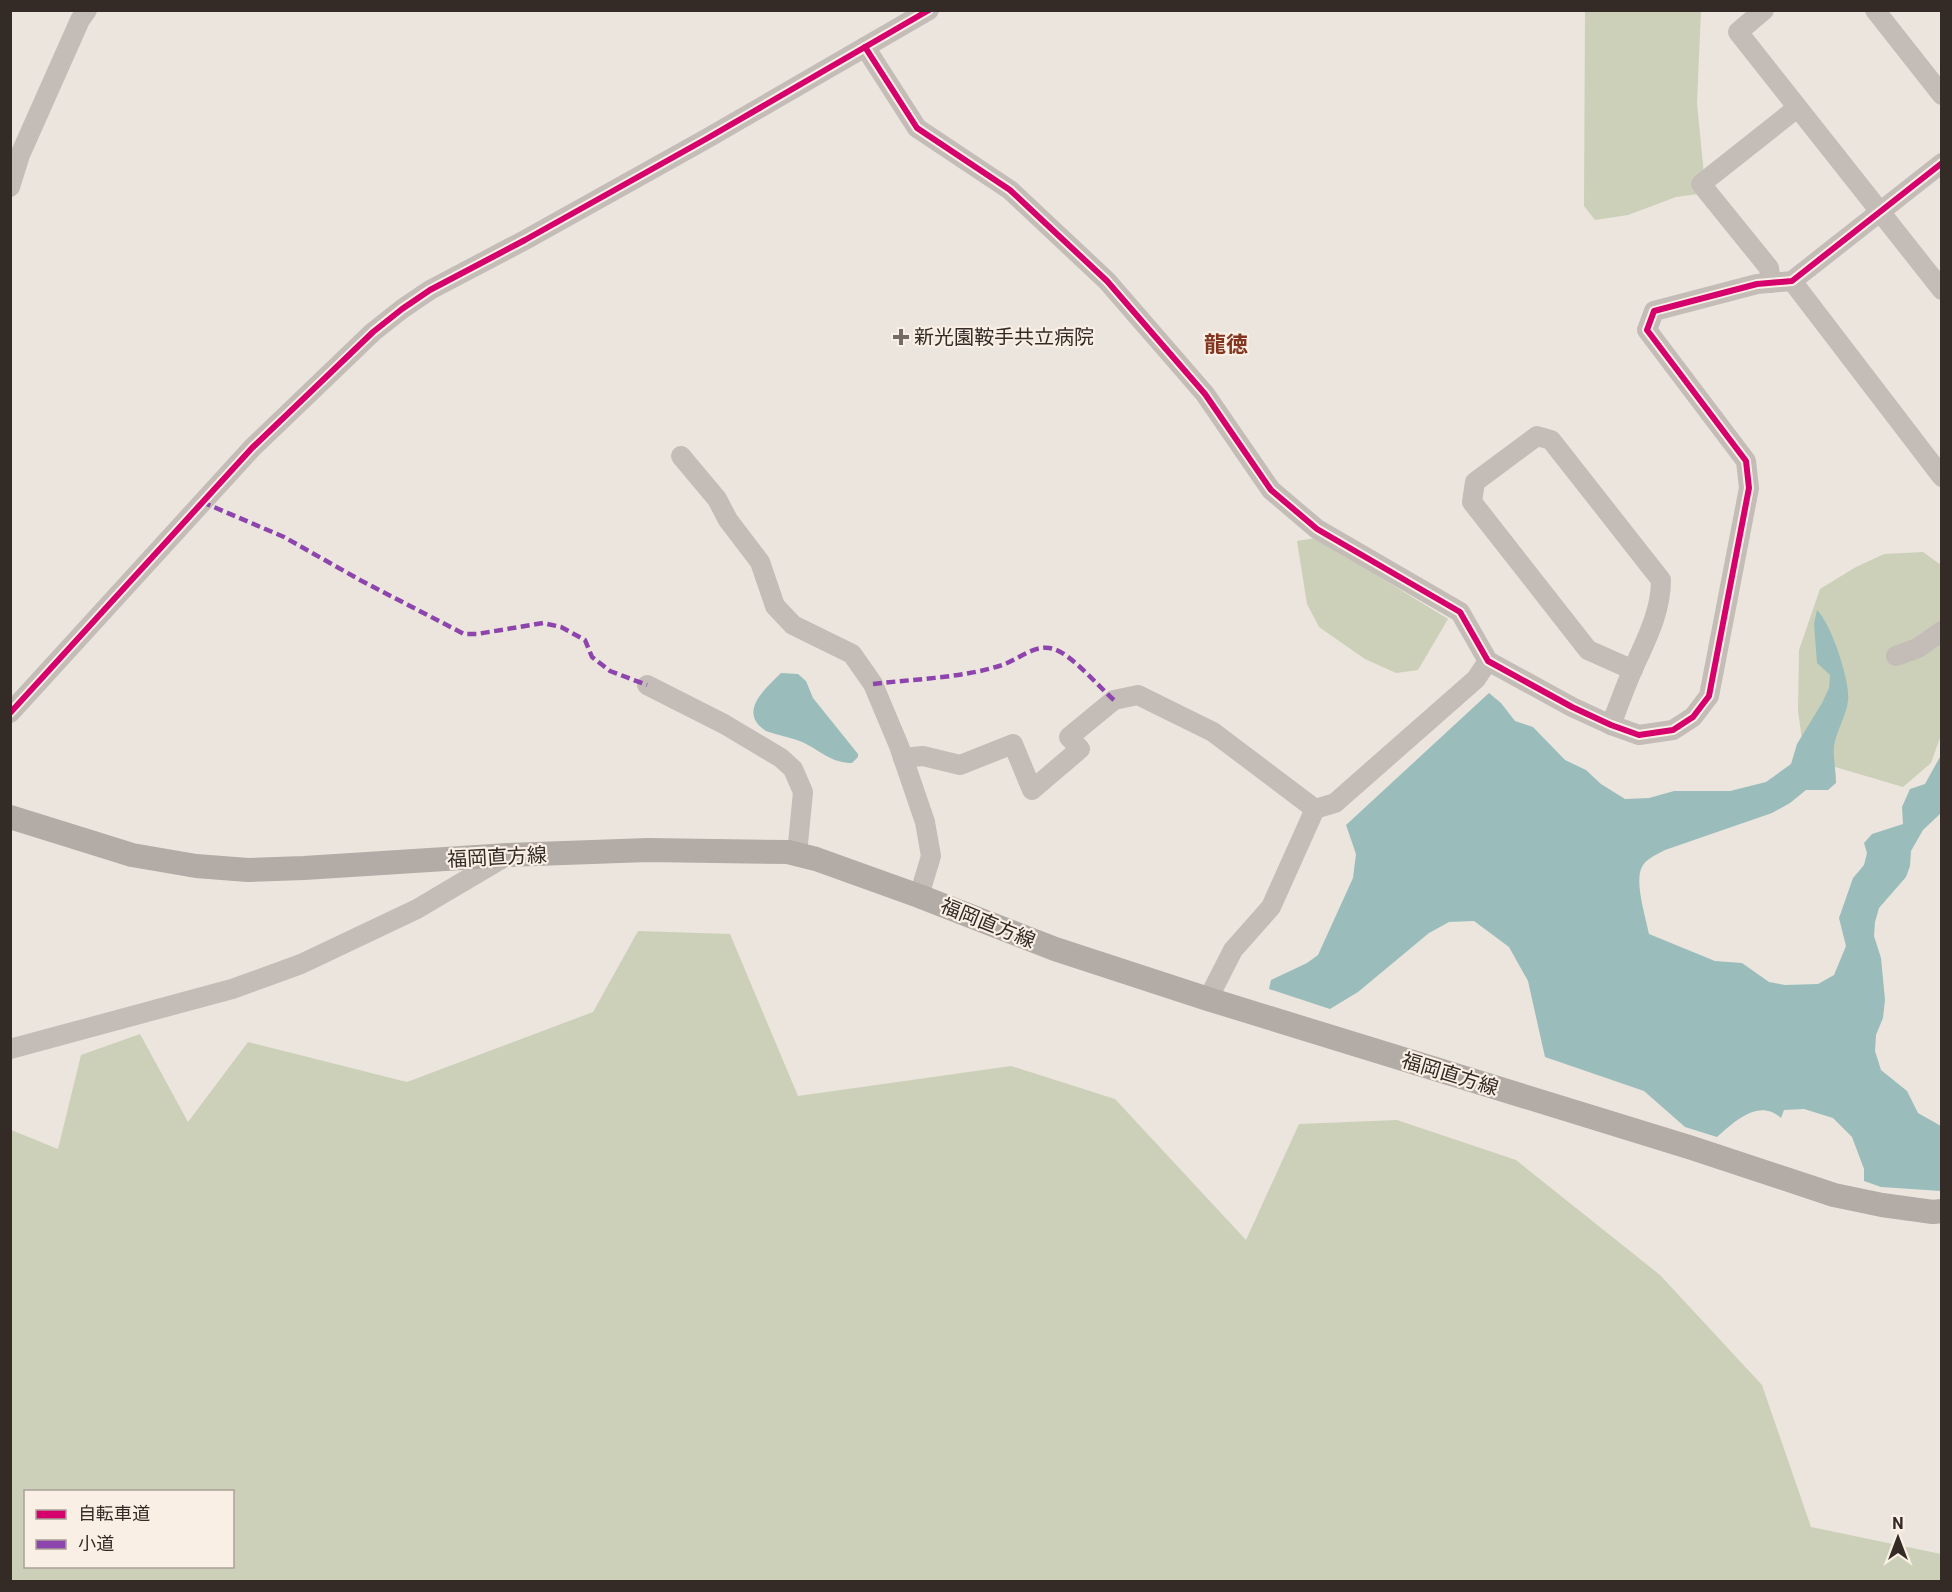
<svg xmlns="http://www.w3.org/2000/svg" width="1952" height="1592" font-family="Roboto,'Noto Sans JP',sans-serif">
  <rect width="100%" height="100%" fill="#ebe5de"/>
  <g fill="#ccd0b8" fill-rule="evenodd">
    <path d="M 1585,11 L 1701,11 L 1697,103 L 1704,175 L 1698,194 L 1676,197 L 1628,215 L 1595,220 L 1584,206 Z"/>
    <path d="M 1316,538 L 1448,619 L 1418,670 L 1396,673 L 1365,659 L 1319,627 L 1307,604 L 1297,541 Z"/>
    <path d="M 1923,552 L 1941,565 L 1941,735 L 1931,763 L 1903,787 L 1825,764 L 1803,747 L 1798,711 L 1799,650 L 1820,589 L 1856,567 L 1884,554 Z"/>
    <path d="M 638,931 L 730,934 L 798,1096 L 1011,1066 L 1115,1099 L 1246,1240 L 1299,1124 L 1397,1120 L 1516,1160 L 1660,1275 L 1762,1385 L 1811,1527 L 1941,1554 L 1941,1581 L 11,1581 L 11,1130 L 58,1149 L 81,1055 L 140,1034 L 188,1122 L 248,1042 L 407,1082 L 593,1012 ZM 26,1492 L 232,1492 L 232,1566 L 26,1566 Z"/>
  </g>
  <g fill="#9abdbc">
    <path d="M 1817,610 C 1831,623 1851,683 1848,701 C 1846,717 1836,731 1834,746 C 1833,758 1836,771 1836,783 L 1828,790 L 1806,790 L 1790,803 L 1772,813 L 1665,850 C 1658,854 1645,859 1642,867 C 1634,881 1646,918 1649,934 L 1715,961 L 1742,963 L 1769,982 L 1785,985 L 1818,984 L 1834,975 L 1846,946 L 1839,918 L 1853,878 L 1864,865 L 1867,853 L 1864,843 L 1872,834 L 1903,824 L 1902,807 L 1910,789 L 1925,784 L 1941,755 L 1941,813 L 1923,830 L 1911,851 L 1910,866 L 1906,877 L 1879,908 L 1875,922 L 1874,936 L 1881,958 L 1885,1000 L 1883,1018 L 1876,1035 L 1875,1051 L 1881,1070 L 1907,1091 L 1918,1113 L 1941,1126 L 1941,1191 L 1881,1187 L 1864,1181 L 1864,1169 L 1852,1137 L 1833,1118 L 1804,1109 L 1784,1110 L 1781,1118 C 1759,1098 1735,1121 1717,1137 L 1685,1127 L 1644,1091 L 1545,1057 L 1528,981 L 1509,947 L 1474,921 L 1449,922 L 1429,933 L 1358,992 L 1330,1009 L 1269,989 L 1271,980 L 1307,963 L 1318,955 L 1353,878 L 1356,854 L 1346,825 L 1489,693 L 1501,703 L 1515,721 L 1533,727 L 1565,760 L 1586,770 L 1601,784 L 1625,799 L 1649,798 L 1674,791 L 1730,791 L 1766,782 L 1791,764 L 1797,744 L 1822,703 L 1829,688 L 1830,675 L 1817,663 L 1814,624 Z"/>
    <path d="M 781,673 L 798,674 L 806,681 L 813,698 L 858,754 L 858,757 L 852,763 C 833,763 823,753 808,745 C 796,738 779,736 766,731 C 737,712 765,689 781,673 Z"/>
  </g>
  <g fill="none" stroke-linecap="round" stroke-linejoin="round">
    <g stroke="#c3bcb7" stroke-width="20">
      <path d="M 1764,10 L 1738,32 L 1942,290"/>
      <path d="M 1875,10 L 1942,95"/>
      <path d="M 865,47 L 917,128 L 1010,190 L 1107,281 L 1205,394 L 1271,490 L 1317,529 L 1460,612 L 1488,661 L 1572,707 L 1611,725 L 1639,735 L 1673,730 L 1693,717 L 1709,696 L 1749,488 L 1746,461 L 1647,330 L 1654,311 L 1757,284 L 1792,281 L 1942,163"/>
      <path d="M 10,187 L 20,155 L 80,20 L 87,10"/>
      <path d="M 1792,281 L 1942,477"/>
      <path d="M 1771,283 L 1769,268 L 1701,184 L 1797,108"/>
      <path d="M 681,456 L 717,499 L 728,520 L 760,562 L 775,606 L 793,625 L 852,654 L 873,684 L 899,746 L 925,822 L 931,856 L 919,896"/>
      <path d="M 1896,656 L 1918,648 L 1942,631"/>
      <path d="M 647,685 L 724,724 L 781,758 L 793,769 L 803,792 L 797,854"/>
      <path d="M 10,713 L 252,448 L 373,332 L 402,309 L 430,290 L 525,240 L 706,139 L 929,10"/>
      <path d="M 1611,725 C 1618,707 1625,687 1633,669 C 1646,640 1661,612 1661,580 L 1551,440 L 1537,436 L 1475,482 L 1472,502 L 1588,650 L 1633,670"/>
      <path d="M 903,758 L 923,756 L 960,765 L 1013,744 L 1032,790 L 1080,749 L 1069,737 L 1114,700 L 1138,695 L 1213,732 L 1315,809"/>
      <path d="M 1208,999 L 1233,950 L 1271,907 L 1315,809 L 1335,803 L 1476,679 L 1488,661"/>
      <path d="M 10,1049 L 232,989 L 301,964 L 417,909 L 508,855"/>
    </g>
    <path stroke="#b2aba6" stroke-width="24" d="M 10,817 L 132,855 L 196,866 L 248,870 L 304,868 L 508,855 L 648,850 L 788,852 L 816,859 L 919,896 L 1055,949 L 1208,999 L 1692,1148 L 1834,1195 L 1882,1205 L 1933,1212 L 1942,1211"/>
    <g stroke="#8e44ad" stroke-width="4.5" stroke-dasharray="9 4.5" stroke-linecap="butt">
      <path d="M 202,502 L 284,537 L 360,580 L 464,634 L 477,634 L 543,623 L 561,627 L 585,640 L 592,657 L 610,671 L 647,685"/>
      <path d="M 873,684 C 913,679 964,678 1002,665 C 1018,660 1035,643 1054,649 C 1071,654 1099,687 1114,700"/>
    </g>
    <defs>
      <g id="cycleway">
        <path d="M 865,47 L 917,128 L 1010,190 L 1107,281 L 1205,394 L 1271,490 L 1317,529 L 1460,612 L 1488,661 L 1572,707 L 1611,725 L 1639,735 L 1673,730 L 1693,717 L 1709,696 L 1749,488 L 1746,461 L 1647,330 L 1654,311 L 1757,284 L 1792,281 L 1942,163"/>
        <path d="M 10,713 L 252,448 L 373,332 L 402,309 L 430,290 L 525,240 L 706,139 L 929,10"/>
      </g>
    </defs>
    <use href="#cycleway" stroke="#f9efe4" stroke-width="10"/>
    <use href="#cycleway" stroke="#d6006c" stroke-width="6"/>
  </g>
  <path fill="#746b66" stroke="#f9efe4" stroke-width="2" d="M898 328h6v6h6v6h-6v6h-6v-6h-6v-6h6z"/>
  <g text-anchor="middle" stroke-width="4.5" stroke-linejoin="round" paint-order="stroke">
    <g font-size="20" fill="#342a26" stroke="#f9efe4" text-anchor="start">
      <text x="914" y="344">新光園鞍手共立病院</text>
    </g>
    <g font-size="20" fill="#342a26" stroke="#f9efe4">
      <text transform="translate(497 857) rotate(-3)" y="7">福岡直方線</text>
      <text transform="translate(988 923) rotate(22)" y="7">福岡直方線</text>
      <text transform="translate(1450 1074) rotate(17)" y="7">福岡直方線</text>
    </g>
    <g font-size="22" font-weight="bold" fill="#823620" stroke="#f9efe4">
      <text x="1226" y="352">龍徳</text>
    </g>
  </g>
  <rect width="1952" height="1592" fill="none" stroke="#342a26" stroke-width="24"/>
  <rect x="24" y="1490" width="210" height="78" fill="#f9efe4" stroke="#aaa098" stroke-width="1.5"/>
  <rect x="36" y="1510" width="30" height="9" fill="#d6006c" stroke="#aaa098" stroke-width="1.5"/>
  <text x="78" y="1520" font-size="18" fill="#342a26">自転車道</text>
  <rect x="36" y="1540" width="30" height="9" fill="#8e44ad" stroke="#aaa098" stroke-width="1.5"/>
  <text x="78" y="1550" font-size="18" fill="#342a26">小道</text>
  <g transform="translate(1898 1538)" stroke="#f9efe4" stroke-width="4.5" paint-order="stroke">
  <path d="M0-4.5L10 22L0 15L-10 22Z" fill="#342a26"/>
  <text y="-9" font-size="16" font-weight="bold" text-anchor="middle" fill="#342a26">N</text>
  </g>
</svg>
